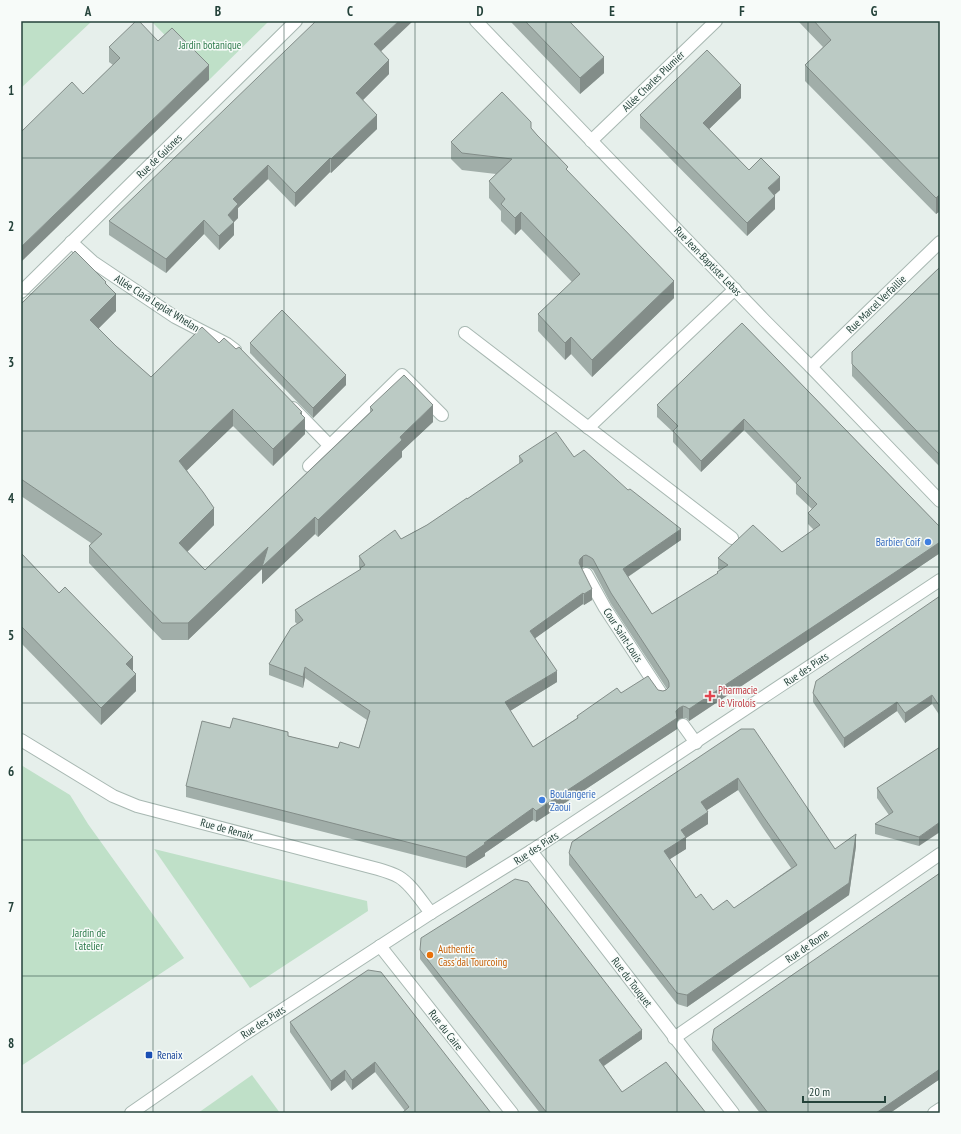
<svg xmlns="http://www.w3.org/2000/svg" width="961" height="1134" font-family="'PT Sans Narrow',sans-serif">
  <rect width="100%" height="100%" fill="#e6efeb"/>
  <g fill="#bfe0c8">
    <path d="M 21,21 L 92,21 L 21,88 Z"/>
    <path d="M 151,21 L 269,21 L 209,80 Z"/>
    <path d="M 21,765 L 70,795 L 88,824 L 184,958 L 21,1066 Z"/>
    <path d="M 154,849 L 367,901 L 368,911 L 250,988 Z"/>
    <path d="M 252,1075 L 280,1113 L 198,1113 Z"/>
  </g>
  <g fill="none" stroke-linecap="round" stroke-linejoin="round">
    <defs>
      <g id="service">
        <path d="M 465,333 L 732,538"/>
        <path d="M 588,428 L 735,289"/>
        <path d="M 586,574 L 605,608 L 662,695"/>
        <path d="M 683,725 L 696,743"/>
      </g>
      <g id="minor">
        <path d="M 476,21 L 765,321 L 811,367 L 940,501"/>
        <path d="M 591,141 L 716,21"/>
        <path d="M 71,242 L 93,262 L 175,317 L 227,344 L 235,350"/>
        <path d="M 21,292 L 296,21"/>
        <path d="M 811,367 L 940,242"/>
        <path d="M 293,408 L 330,446"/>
        <path d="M 309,466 L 402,375 L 442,415"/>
        <path d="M 380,946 L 512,1113"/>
        <path d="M 674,1038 L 940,854"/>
        <path d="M 934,1113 L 940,1109"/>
      </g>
      <g id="tertiary">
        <path d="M 21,740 L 113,796 L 137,806 L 378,869 C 385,871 392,873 399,877 C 411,884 422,902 431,913"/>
        <path d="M 531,851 L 733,1113"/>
        <path d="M 131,1113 L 242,1036 L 431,913 L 531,851 L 940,580"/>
      </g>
    </defs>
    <use href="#service" stroke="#a8b8b2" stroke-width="14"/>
    <use href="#minor" stroke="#a8b8b2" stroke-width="14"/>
    <use href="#tertiary" stroke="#a8b8b2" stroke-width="14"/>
    <use href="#service" stroke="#fff" stroke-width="12"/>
    <use href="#minor" stroke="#fff" stroke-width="12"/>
    <use href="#tertiary" stroke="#fff" stroke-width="12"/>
  </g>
  <g fill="#a1aea9" fill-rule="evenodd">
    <path d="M 510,21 L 569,21 L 604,73 L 580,94 Z"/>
    <path d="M 798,21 L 940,21 L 940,211 L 936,214 L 805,81 L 805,65 L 823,47 Z"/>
    <path d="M 158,41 L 209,80 L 83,94 L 113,65 L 109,62 L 109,47 Z"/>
    <path d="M 381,51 L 389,74 L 363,100 L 377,129 L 331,173 L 330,172 L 295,207 L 268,179 L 238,208 L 238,218 L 234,222 L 234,235 L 219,250 L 204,234 L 166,273 L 109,235 L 109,221 Z"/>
    <path d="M 741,98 L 709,129 L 749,170 L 780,190 L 774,195 L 775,209 L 747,236 L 640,128 L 640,115 Z"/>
    <path d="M 531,128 L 674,298 L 592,377 L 571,354 L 565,360 L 538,331 L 538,314 L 572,282 L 521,229 L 515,235 L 501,221 L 501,211 L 489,198 L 489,181 L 496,174 L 462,170 L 451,159 L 451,142 Z"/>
    <path d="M 940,267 L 940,467 L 852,376 L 852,352 Z"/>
    <path d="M 106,283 L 116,311 L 98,329 L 116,346 L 151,377 L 219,343 L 302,415 L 305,434 L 273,466 L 233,426 L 187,470 L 214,525 L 187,552 L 205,570 L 370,412 L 370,407 L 433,422 L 402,451 L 402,457 L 318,537 L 315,534 L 262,584 L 262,569 L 188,640 L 162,640 L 89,563 L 89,546 L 91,543 L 21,496 L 21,304 Z"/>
    <path d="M 742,323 L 940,527 L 940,553 L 900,580 L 689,721 L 686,718 L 683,718 L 679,719 L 677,722 L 677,729 L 536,822 L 533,820 L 485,853 L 485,856 L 466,868 L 186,797 L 186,786 L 230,728 L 288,736 L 338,748 L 359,748 L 367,720 L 305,678 L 303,688 L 269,675 L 269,664 L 297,624 L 295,622 L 295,610 L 360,570 L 359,567 L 359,556 L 401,539 L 427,525 L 467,499 L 519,464 L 519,456 L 574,457 L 681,540 L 628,577 L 652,614 L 717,574 L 717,572 L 720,570 L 718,569 L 718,558 L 782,552 L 814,530 L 808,524 L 808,513 L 812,509 L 796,494 L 796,484 L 744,430 L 701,472 L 673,442 L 673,432 L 657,417 L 657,405 ZM 583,567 L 586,567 L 590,568 L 593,570 L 611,604 L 667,689 L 663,691 L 658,690 L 621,693 L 577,716 L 577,718 L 533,747 L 510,711 L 557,682 L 535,638 L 583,604 L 584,605 L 592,600 L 581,568 Z"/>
    <path d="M 250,343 L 346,385 L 313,418 L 250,353 Z"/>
    <path d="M 21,553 L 133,671 L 136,691 L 101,725 L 21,643 Z"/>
    <path d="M 940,596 L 940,716 L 932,704 L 905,723 L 897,711 L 844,748 L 813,702 L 813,693 Z"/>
    <path d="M 741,729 L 835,849 L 856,846 L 849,895 L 687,1007 L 677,1004 L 569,865 L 569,853 ZM 738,790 L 763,828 L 791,868 L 734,908 L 713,910 L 696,898 L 669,859 L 686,849 L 686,838 L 708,824 L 707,810 Z"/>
    <path d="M 940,747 L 919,846 L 875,834 L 875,824 L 889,815 L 877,798 L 877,788 Z"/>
    <path d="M 940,873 L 940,1079 L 890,1113 L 760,1113 L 712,1050 L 712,1040 Z"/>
    <path d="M 420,950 L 642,1039 L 604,1066 L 622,1092 L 706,1113 L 540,1113 L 420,959 Z"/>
    <path d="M 290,1022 L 491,1113 L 405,1111 L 375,1072 L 352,1090 L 345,1080 L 331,1091 L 290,1032 Z"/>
  </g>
  <g fill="#838d89">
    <path d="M 399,21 L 413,21 L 374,58 L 374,44 Z"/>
    <path d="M 604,57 L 604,73 L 580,94 L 580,78 Z"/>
    <path d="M 389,60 L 389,74 L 356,107 L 356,93 Z"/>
    <path d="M 209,65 L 209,80 L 21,262 L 21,247 Z"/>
    <path d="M 741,85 L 741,98 L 703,135 L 703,123 Z"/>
    <path d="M 377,115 L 377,129 L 331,173 L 331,159 Z"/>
    <path d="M 330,158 L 330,172 L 295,207 L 295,193 Z"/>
    <path d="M 268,165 L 268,179 L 238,208 L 238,218 L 234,222 L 234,235 L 219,250 L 219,236 L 233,199 Z"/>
    <path d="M 780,177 L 780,190 L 768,201 L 768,188 Z"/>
    <path d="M 940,194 L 940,211 L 936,214 L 936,198 Z"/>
    <path d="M 775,196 L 775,209 L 747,236 L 747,223 Z"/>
    <path d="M 521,212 L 521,229 L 515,235 L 515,218 Z"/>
    <path d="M 204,220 L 204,234 L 166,273 L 166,259 Z"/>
    <path d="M 674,281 L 674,298 L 592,377 L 592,360 Z"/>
    <path d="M 116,294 L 116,311 L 90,337 L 90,320 Z"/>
    <path d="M 571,337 L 571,354 L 565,360 L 565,343 Z"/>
    <path d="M 346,375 L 346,385 L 313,418 L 313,408 Z"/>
    <path d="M 433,405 L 433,422 L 402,451 L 402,457 L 318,537 L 318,520 L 400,437 Z"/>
    <path d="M 233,409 L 233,426 L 179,478 L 179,461 Z"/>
    <path d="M 302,412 L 302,420 L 305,418 L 305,434 L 273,466 L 273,449 Z"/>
    <path d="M 744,419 L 744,430 L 701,472 L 701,461 Z"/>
    <path d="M 214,508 L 214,525 L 179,560 L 179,543 Z"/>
    <path d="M 315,517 L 315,534 L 262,584 L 262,569 L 188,640 L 188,623 L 268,547 Z"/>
    <path d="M 681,529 L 681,540 L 623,580 L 623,569 Z"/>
    <path d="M 940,542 L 940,553 L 900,580 L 689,721 L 689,709 Z"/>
    <path d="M 583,556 L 583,567 L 580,570 L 579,563 L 580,559 Z"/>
    <path d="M 592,589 L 592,600 L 584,605 L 584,594 Z"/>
    <path d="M 583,593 L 583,604 L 530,642 L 530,631 Z"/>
    <path d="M 133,657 L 133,674 L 126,664 Z"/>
    <path d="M 305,667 L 305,678 L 303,688 L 303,677 Z"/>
    <path d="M 557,671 L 557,682 L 505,714 L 505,702 Z"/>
    <path d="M 136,674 L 136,691 L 101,725 L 101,708 Z"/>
    <path d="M 932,695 L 932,704 L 905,723 L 905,713 Z"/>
    <path d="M 897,702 L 897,711 L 844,748 L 844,738 Z"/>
    <path d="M 683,706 L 683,718 L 679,719 L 677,722 L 677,729 L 536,822 L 536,811 L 676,711 L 679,708 Z"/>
    <path d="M 738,778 L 738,790 L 701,814 L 701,802 Z"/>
    <path d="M 533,808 L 533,820 L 485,853 L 485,856 L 466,868 L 466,857 L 484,843 Z"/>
    <path d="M 708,812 L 708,824 L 686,838 L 686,849 L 664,863 L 664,851 L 681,830 Z"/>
    <path d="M 940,822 L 940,832 L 919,846 L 919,837 Z"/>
    <path d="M 856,834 L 856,846 L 849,895 L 687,1007 L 687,995 Z"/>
    <path d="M 642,1030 L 642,1039 L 599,1069 L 599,1060 Z"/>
    <path d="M 375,1062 L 375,1072 L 352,1090 L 352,1080 Z"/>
    <path d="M 940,1069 L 940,1079 L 890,1113 L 876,1113 Z"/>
    <path d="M 345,1070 L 345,1080 L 331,1091 L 331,1081 Z"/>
  </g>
  <g fill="#bbcac4" stroke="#838d89" fill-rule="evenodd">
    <path d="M 136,21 L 139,21 L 158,41 L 172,28 L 209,65 L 21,247 L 21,132 L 72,82 L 83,94 L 120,58 L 109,47 Z"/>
    <path d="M 316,21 L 399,21 L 374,44 L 389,60 L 356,93 L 377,115 L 331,159 L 330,158 L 295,193 L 268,165 L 233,199 L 238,204 L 228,215 L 234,222 L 219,236 L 204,220 L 166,259 L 109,221 Z"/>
    <path d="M 525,21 L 569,21 L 604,57 L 580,78 Z"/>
    <path d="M 814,21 L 940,21 L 940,194 L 936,198 L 805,65 L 831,40 Z"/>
    <path d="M 707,50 L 741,85 L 703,123 L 749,170 L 761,158 L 780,177 L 768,188 L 775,196 L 747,223 L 640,115 Z"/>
    <path d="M 502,92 L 531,122 L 531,128 L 537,135 L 568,167 L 566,169 L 674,281 L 592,360 L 571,337 L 565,343 L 538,314 L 580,274 L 521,212 L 515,218 L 501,204 L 505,199 L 489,181 L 512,159 L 462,153 L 451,142 Z"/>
    <path d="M 75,251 L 106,282 L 105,283 L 116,294 L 90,320 L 116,346 L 151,377 L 202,327 L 219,343 L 224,338 L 236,349 L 239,347 L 302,412 L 300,413 L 305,418 L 273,449 L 233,409 L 179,461 L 203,492 L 214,508 L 179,543 L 205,570 L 373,410 L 370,407 L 404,375 L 433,405 L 400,437 L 402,440 L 318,520 L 315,517 L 262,567 L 268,547 L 188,623 L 162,623 L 89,546 L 102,534 L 21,479 L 21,304 Z"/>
    <path d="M 940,267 L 940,455 L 852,364 L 852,352 Z"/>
    <path d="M 282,310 L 346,375 L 313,408 L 250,343 Z"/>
    <path d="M 742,323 L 940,527 L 940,542 L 900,569 L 689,709 L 686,707 L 683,706 L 679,708 L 676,711 L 677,718 L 536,811 L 533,808 L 484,843 L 485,844 L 466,857 L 186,786 L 202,721 L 230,728 L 233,718 L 288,732 L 288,736 L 338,748 L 340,742 L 359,748 L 370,711 L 305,667 L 303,677 L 269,664 L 291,628 L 303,620 L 295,610 L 314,598 L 361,569 L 360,568 L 365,565 L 359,556 L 395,530 L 401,539 L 427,525 L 467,498 L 467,499 L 523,461 L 519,456 L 556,432 L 574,457 L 584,450 L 628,490 L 630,489 L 681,529 L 623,569 L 652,614 L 718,573 L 717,572 L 728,565 L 718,558 L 753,525 L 782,552 L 820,525 L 808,513 L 817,504 L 796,483 L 801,478 L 744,419 L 701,461 L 673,431 L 678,426 L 657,405 ZM 586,555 L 590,557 L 593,559 L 611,593 L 668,680 L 669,683 L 669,687 L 666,690 L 663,691 L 658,690 L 648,676 L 621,693 L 617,688 L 577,716 L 578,718 L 533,747 L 505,702 L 557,671 L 530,631 L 583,593 L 584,594 L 592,589 L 579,563 L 580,559 L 583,556 Z"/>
    <path d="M 21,553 L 59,593 L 65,587 L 133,657 L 126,664 L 136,674 L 101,708 L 21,626 Z"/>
    <path d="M 940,596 L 940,707 L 932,695 L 905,713 L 897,702 L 844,738 L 813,693 L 816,681 Z"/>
    <path d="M 741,729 L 754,729 L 835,849 L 856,834 L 849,883 L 687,995 L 677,993 L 569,853 L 572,842 ZM 738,778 L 763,816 L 797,865 L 734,908 L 727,900 L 713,910 L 701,894 L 696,898 L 664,851 L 686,837 L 681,830 L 708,812 L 701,802 Z"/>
    <path d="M 940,747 L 940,822 L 919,837 L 875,824 L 893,812 L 877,788 Z"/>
    <path d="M 940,873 L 940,1069 L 876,1113 L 768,1113 L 712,1040 L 714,1029 Z"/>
    <path d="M 515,879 L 528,882 L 642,1030 L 599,1060 L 622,1092 L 666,1062 L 706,1113 L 547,1113 L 420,950 L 421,938 Z"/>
    <path d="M 368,970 L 381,972 L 491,1113 L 402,1113 L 409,1107 L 375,1062 L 352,1080 L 345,1070 L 331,1081 L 290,1022 Z"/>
  </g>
  <path fill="none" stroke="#24423a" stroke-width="1" stroke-opacity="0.55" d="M 153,21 L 153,1113M 284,21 L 284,1113M 415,21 L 415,1113M 546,21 L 546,1113M 677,21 L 677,1113M 808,21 L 808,1113M 21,158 L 940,158M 21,294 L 940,294M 21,431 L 940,431M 21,567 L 940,567M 21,703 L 940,703M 21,840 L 940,840M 21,976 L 940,976"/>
  <g fill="#3f7fe0" stroke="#f7fbf9" stroke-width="1.5">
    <circle cx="928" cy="542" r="4"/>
    <circle cx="542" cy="800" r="4"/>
  </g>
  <path fill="#e0444e" stroke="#f7fbf9" stroke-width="1.5" d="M708 690h4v4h4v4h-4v4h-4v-4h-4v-4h4z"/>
  <circle fill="#e8710a" stroke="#f7fbf9" stroke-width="1.5" cx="430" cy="955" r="4"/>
  <rect fill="#1a4fb4" stroke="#f7fbf9" stroke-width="1.5" x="145" y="1051" width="8" height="8" rx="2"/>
  <g text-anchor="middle" stroke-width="3" stroke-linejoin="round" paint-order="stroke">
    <g font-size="11" fill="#2d7a4b" stroke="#f7fbf9">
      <text x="210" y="49">Jardin botanique</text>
      <text x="89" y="937">Jardin de<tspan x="89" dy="13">l'atelier</tspan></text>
    </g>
    <g font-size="11" fill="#24423a" stroke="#f7fbf9">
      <text transform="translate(653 81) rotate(-44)" y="4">Allée Charles Plumier</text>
      <text transform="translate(159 156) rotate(-44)" y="4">Rue de Guisnes</text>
      <text transform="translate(708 261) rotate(46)" y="4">Rue Jean-Baptiste Lebas</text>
      <text transform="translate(157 303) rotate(32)" y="4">Allée Clara Leplat Whelan</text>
      <text transform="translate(876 304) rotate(-44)" y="4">Rue Marcel Verfaillie</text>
      <text transform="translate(623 635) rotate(57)" y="4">Cour Saint-Louis</text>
      <text transform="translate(806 669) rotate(-34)" y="4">Rue des Piats</text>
      <text transform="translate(227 829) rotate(15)" y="4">Rue de Renaix</text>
      <text transform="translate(536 848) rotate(-33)" y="4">Rue des Piats</text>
      <text transform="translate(807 946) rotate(-35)" y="4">Rue de Rome</text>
      <text transform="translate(632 982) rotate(53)" y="4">Rue du Touquet</text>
      <text transform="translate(263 1022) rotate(-33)" y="4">Rue des Piats</text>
      <text transform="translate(446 1030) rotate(52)" y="4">Rue du Caire</text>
    </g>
    <g font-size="11" fill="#366cbe" stroke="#f7fbf9" text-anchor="end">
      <text x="920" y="546">Barbier Coif</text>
      <text x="550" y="798" text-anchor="start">Boulangerie<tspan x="550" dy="13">Zaoui</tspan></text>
    </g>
    <g font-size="11" fill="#be3a42" stroke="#f7fbf9" text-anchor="start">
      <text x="718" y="694">Pharmacie<tspan x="718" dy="13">le Virolois</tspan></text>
    </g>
    <g font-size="11" fill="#c56008" stroke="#f7fbf9" text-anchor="start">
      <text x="438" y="953">Authentic<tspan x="438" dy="13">Cass'dal Tourcoing</tspan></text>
    </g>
    <g font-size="11" fill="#164399" stroke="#f7fbf9" text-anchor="start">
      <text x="157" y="1059">Renaix</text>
    </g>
  </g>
  <rect width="961" height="1134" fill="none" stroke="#f7fbf9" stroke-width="44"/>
  <path d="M803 1096v6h82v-6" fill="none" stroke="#24423a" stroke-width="2"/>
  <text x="809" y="1096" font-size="12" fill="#24423a" stroke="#f7fbf9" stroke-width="3" paint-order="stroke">20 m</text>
  <rect x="22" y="22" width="917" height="1090" fill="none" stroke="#24423a" stroke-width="1.5"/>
  <g font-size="13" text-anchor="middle" font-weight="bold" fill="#24423a">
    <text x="88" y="16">A</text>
    <text x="218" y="16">B</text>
    <text x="350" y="16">C</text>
    <text x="480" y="16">D</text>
    <text x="612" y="16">E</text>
    <text x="742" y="16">F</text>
    <text x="874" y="16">G</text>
    <text x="11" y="95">1</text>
    <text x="11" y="231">2</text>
    <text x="11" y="367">3</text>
    <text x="11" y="503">4</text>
    <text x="11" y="640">5</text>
    <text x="11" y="776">6</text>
    <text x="11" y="912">7</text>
    <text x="11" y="1048">8</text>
  </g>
</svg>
